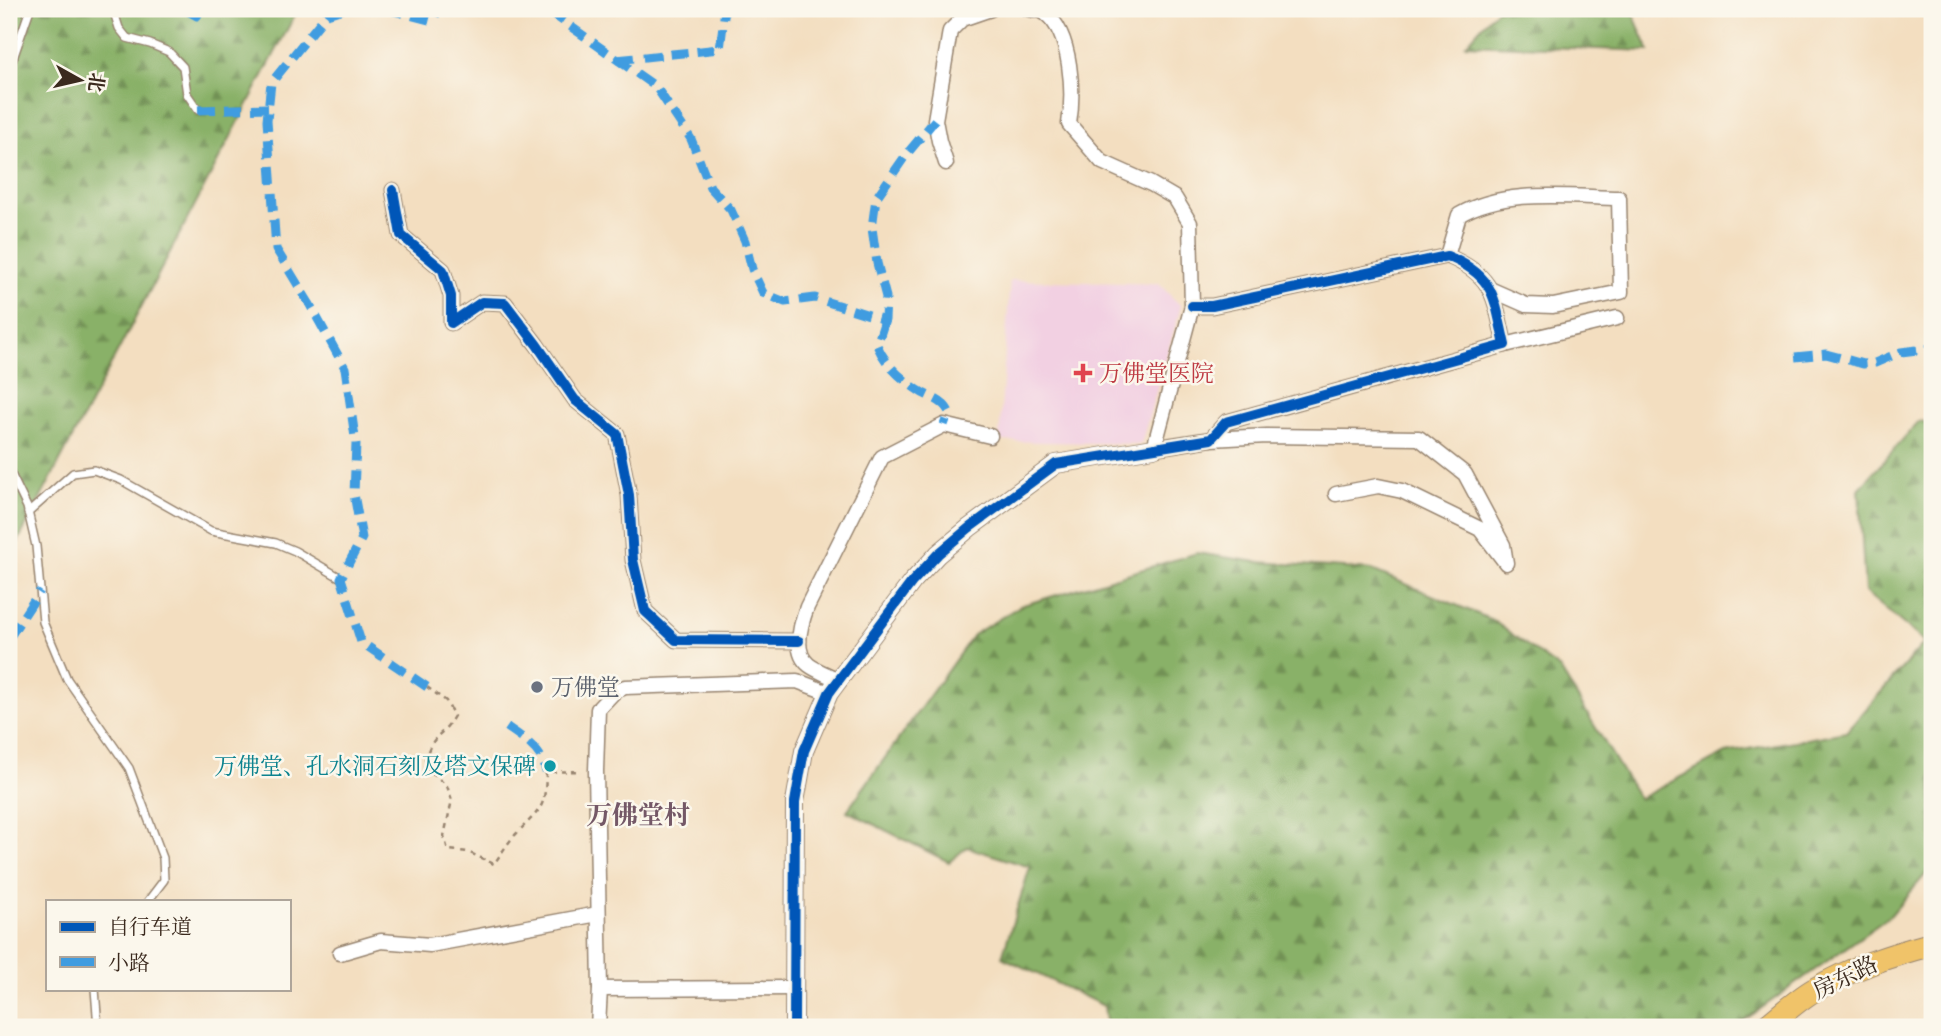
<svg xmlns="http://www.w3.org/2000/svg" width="1941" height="1036" font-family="'Gentium Book Plus','Noto Serif SC',serif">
  <defs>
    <pattern id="forest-firs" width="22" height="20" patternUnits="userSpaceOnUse" patternTransform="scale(1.75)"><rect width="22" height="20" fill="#89b167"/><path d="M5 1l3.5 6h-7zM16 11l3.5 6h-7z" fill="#719054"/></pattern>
  </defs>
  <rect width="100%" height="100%" fill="#fbf7ec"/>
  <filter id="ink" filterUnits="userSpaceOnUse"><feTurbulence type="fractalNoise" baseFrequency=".0143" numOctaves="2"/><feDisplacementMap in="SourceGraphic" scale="14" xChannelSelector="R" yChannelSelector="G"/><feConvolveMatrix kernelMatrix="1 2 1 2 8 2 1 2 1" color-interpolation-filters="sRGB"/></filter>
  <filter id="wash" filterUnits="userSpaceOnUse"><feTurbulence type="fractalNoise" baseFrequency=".00686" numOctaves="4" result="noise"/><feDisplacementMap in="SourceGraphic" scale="28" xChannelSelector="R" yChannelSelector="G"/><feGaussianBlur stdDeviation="1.57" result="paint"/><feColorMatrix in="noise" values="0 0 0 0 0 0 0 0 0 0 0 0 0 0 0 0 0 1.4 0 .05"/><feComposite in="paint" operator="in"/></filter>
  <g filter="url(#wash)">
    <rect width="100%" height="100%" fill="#f3dec0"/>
    <path fill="#f2d0e2" d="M 1010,280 L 1159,284 L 1181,306 L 1141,444 L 999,441 Z"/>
    <g fill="url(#forest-firs)" stroke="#626e42" stroke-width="2">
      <path d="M 9,9 L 298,9 L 9,558 Z"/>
      <path d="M 1497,9 L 1631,9 L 1649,51 L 1466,44 Z"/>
      <path d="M 1919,421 L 1932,423 L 1932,867 L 1890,916 L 1735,1027 L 1107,1027 L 1104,1006 L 1002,957 L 1030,867 L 967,847 L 949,862 L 847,811 L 973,635 L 1020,606 L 1197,553 L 1257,562 L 1372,570 L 1492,620 L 1560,669 L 1639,799 L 1726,753 L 1846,732 L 1925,642 L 1865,592 L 1859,489 Z"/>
    </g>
  </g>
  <g filter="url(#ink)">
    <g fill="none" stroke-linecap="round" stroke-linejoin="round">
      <defs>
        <g id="service">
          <path d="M 113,9 L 119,28 L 127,38 L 150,44 L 169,52 L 183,67 L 187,94 L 198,110"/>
          <path d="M 9,70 L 30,9"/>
          <path d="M 9,470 L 27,507 L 36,546 L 43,622 L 67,679 L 129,768 L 163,858 L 164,880 L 148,901"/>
          <path d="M 28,513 L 73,473 L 94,470 L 121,480 L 211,531 L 276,543 L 295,551 L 341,578"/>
          <path d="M 95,989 L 98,1027"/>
        </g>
        <g id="minor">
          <path d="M 1028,9 C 1033,10 1041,10 1045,13 C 1072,33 1074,94 1069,124 L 1102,162 L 1151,184 L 1175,198 L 1190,223 L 1192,306 L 1154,448 L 1211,439 L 1226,422 L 1505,345 C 1494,298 1496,276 1447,256 L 1212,306 L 1192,306"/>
          <path d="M 946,163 L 939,141 L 935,120 L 950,31 L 962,19 L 991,9"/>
          <path d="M 393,190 L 401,235 L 443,270 L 451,296 L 451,323 L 482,302 L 505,303 L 537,345 L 575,400 L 617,434 L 629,495 L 633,560 L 645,611 L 676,640 L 799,641"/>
          <path d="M 1447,256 L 1459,215 C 1505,188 1568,197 1619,198 L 1621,292 L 1553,306 L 1526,305 L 1492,290"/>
          <path d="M 1505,345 L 1617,318"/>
          <path d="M 1211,439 L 1267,436 L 1419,438 L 1465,474 L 1503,545 L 1506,563 L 1480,529 L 1402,491 L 1378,486 L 1336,494"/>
          <path d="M 838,680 C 829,675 817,671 809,665 C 792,652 801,623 807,607 L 882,457 L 944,425 L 990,436"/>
          <path d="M 340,953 L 381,941 L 430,945 L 598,914"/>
          <path d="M 600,989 L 793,988"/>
          <path d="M 598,1027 L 600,989 L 596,771 L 598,709 L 615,691 L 625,687 L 797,681 L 829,693"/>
        </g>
        <path id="tertiary" d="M 794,1027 L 795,802 L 804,751 L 829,693 L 912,582 L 938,554 L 969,528 L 1056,464 L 1154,448"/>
        <path id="primary" d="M 1766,1027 C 1781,1015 1797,1000 1814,990 C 1851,968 1891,955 1932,944"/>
      </defs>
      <use href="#service" stroke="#97846f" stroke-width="10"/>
      <use href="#minor" stroke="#97846f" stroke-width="17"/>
      <use href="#tertiary" stroke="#97846f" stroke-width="20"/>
      <use href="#primary" stroke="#97846f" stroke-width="25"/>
      <path stroke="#97846f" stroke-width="2.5" stroke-dasharray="5 5" stroke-linecap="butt" d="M 427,687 L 446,701 L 454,716 C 441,739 430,734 424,766 L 447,786 L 452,800 L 444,836 L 448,850 L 468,852 L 494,864 C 501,854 508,842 517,833 C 542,807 545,810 546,772 L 581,771"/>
      <use href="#service" stroke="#fff" stroke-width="7"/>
      <use href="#minor" stroke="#fff" stroke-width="14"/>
      <use href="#tertiary" stroke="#fff" stroke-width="18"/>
      <use href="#primary" stroke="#f0c369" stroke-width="23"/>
      <g stroke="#3f9ce0" stroke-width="9" stroke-dasharray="18 9" stroke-linecap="butt">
        <path d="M 184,9 L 197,16 L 201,9"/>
        <path d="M 343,9 L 327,14 L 271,83 L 267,120 L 276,249 L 309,303 L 345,368 L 356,444 L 354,494 L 362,538 L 341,578 L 361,642 L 427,687"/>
        <path d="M 386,9 L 433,21 L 438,9"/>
        <path d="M 551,9 L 553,14 L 656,87 L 691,139 L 710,187 L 731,210 L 745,241 L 752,269 L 763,293 L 785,302 L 815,298 L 885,320 L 886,297 L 877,263 L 872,228 L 876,198 L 906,155 L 935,120"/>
        <path d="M 616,60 L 720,49 L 725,9"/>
        <path d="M 198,110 L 268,108"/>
        <path d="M 885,320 L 877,345 C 885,364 900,378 918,390 C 929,398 943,399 949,412 L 944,425"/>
        <path d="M 1795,357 L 1826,354 L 1863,364 L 1875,363 L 1901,352 L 1932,348"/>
        <path d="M 9,638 L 40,591"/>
        <path d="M 507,727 C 524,739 543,750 546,772"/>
      </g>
      <defs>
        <g id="cycleway">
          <path d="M 393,190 L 401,235 L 443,270 L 451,296 L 451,323 L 482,302 L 505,303 L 537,345 L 575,400 L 617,434 L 629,495 L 633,560 L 645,611 L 676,640 L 799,641"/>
          <path d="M 794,1027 L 795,802 L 804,751 L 829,693 L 912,582 L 938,554 L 969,528 L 1056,464 L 1211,439 L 1226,422 L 1505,345 C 1494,298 1496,276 1447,256 L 1212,306 L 1192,306"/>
        </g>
      </defs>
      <use href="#cycleway" stroke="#fbf7ec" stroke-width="15"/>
      <use href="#cycleway" stroke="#0057b8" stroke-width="10"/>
    </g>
  </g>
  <path fill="#e0444e" stroke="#fbf7ec" stroke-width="2.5" d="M1079.5 362.5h7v7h7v7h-7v7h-7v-7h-7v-7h7z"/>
  <circle fill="#6b7280" stroke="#fbf7ec" stroke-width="2.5" cx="537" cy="687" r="7"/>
  <circle fill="#0f9aa8" stroke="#fbf7ec" stroke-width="2.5" cx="550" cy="766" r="7"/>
  <g text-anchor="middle" stroke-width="5" stroke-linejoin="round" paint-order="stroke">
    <g font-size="23" fill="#be3a42" stroke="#fbf7ec" text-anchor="start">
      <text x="1099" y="381">万佛堂医院</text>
    </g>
    <g font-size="23" fill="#5b616d" stroke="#fbf7ec" text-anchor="start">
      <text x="551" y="695">万佛堂</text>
    </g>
    <g font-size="23" fill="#0d838f" stroke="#fbf7ec" text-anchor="end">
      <text x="536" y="774">万佛堂、孔水洞石刻及塔文保碑</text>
    </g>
    <g font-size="23" fill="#3b2a1e" stroke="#fbf7ec">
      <text transform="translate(1845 977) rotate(-26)" y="8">房东路</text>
    </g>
    <g font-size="26" font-weight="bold" fill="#745867" stroke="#fbf7ec">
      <text x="638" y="824">万佛堂村</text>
    </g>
  </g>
  <rect width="1941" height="1036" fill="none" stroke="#fbf7ec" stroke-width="35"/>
  <rect x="46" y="900" width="245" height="91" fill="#fbf7ec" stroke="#aea59a" stroke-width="2"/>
  <rect x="60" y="922" width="35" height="10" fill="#0057b8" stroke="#aea59a" stroke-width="2"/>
  <text x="108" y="934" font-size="21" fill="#3b2a1e">自行车道</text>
  <rect x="60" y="957" width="35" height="10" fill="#3f9ce0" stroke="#aea59a" stroke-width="2"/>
  <text x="108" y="970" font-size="21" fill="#3b2a1e">小路</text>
  <g transform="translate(80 80) rotate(98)" stroke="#fbf7ec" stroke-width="5" paint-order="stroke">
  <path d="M0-5L12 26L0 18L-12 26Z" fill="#3b2a1e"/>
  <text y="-10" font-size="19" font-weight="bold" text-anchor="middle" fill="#3b2a1e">北</text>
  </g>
</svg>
